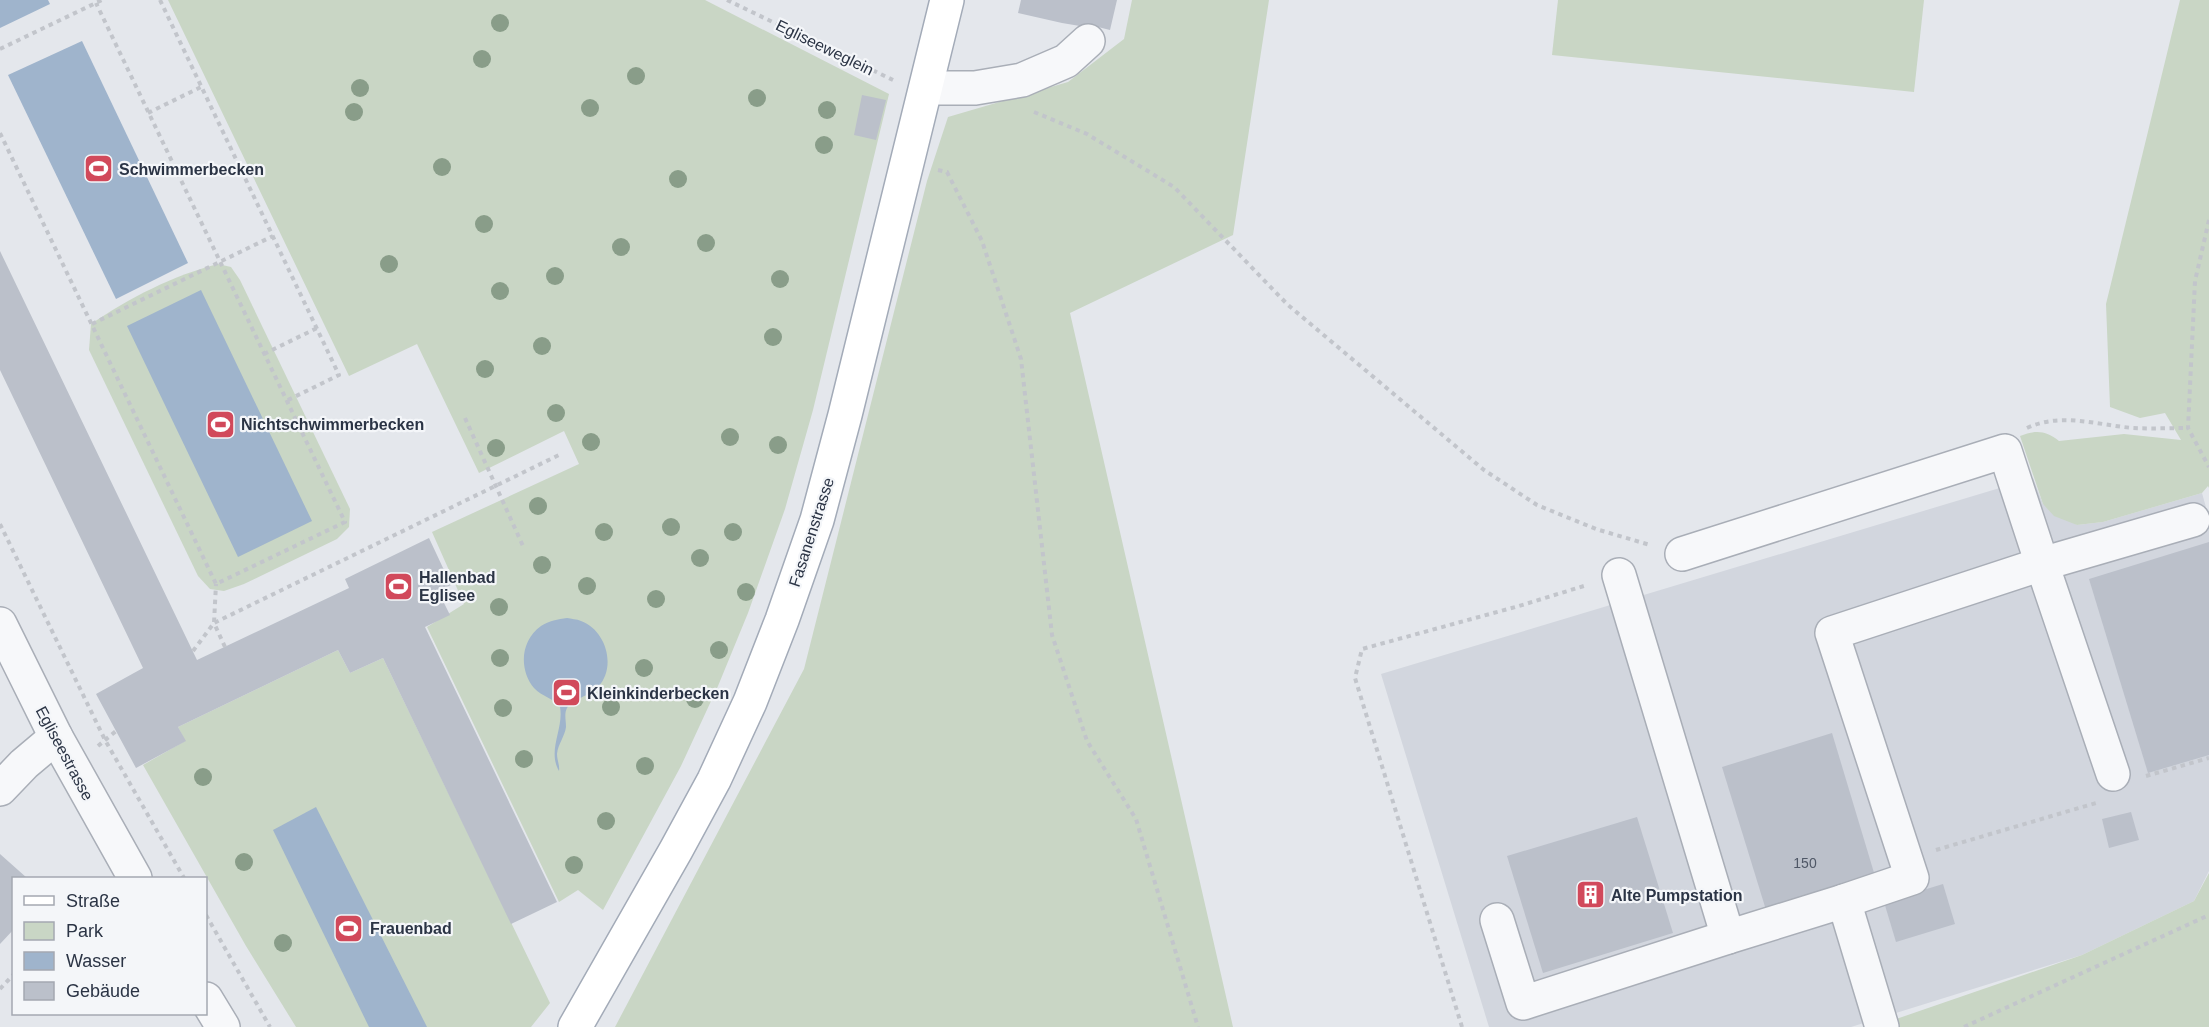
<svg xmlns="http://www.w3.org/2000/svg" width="2209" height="1027" font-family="Arial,sans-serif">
  <rect width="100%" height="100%" fill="#e4e7ec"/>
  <path fill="#d2d6de" d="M 2033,478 L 2043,504 L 2077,525 L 2103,522 L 2202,493 L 2209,518 L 2209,871 L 2194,901 L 2082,955 L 1851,1027 L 1489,1027 L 1381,674 Z"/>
  <g fill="#c9d6c5">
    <path d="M 168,0 L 705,0 L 889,94 L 813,410 L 785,509 L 748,613 L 718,686 L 681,766 L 603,910 L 578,890 L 559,902 L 427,627 L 464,604 L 432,532 L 579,464 L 564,431 L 479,473 L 417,344 L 349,376 Z"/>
    <path d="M 1132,0 L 1269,0 L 1233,235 L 1070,313 L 1233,1027 L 615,1027 L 804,669 L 927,181 L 948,117 L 1068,82 L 1124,39 Z"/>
    <path d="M 1558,0 L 1924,0 L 1914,92 L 1552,55 Z"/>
    <path d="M 2180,0 L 2209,0 L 2209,488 L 2208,486 L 2202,493 L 2103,522 L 2077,525 L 2054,516 L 2043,504 L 2020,436 C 2035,430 2046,430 2059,441 L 2124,434 L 2181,440 L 2165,413 L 2140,418 L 2110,407 L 2106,304 Z"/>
    <path d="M 218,264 L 231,267 L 240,280 L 350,509 L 349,527 L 337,539 L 244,584 L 224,591 L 210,589 L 198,576 L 89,350 L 91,324 C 129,298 174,275 218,264 Z"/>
    <path d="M 338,650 L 350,673 L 383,658 L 550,1003 L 531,1027 L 296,1027 L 246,946 L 143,765 L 185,741 L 178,727 Z"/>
    <path d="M 2209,873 L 2209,1027 L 1873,1027 L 2082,955 L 2194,901 Z"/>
  </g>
  <g fill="#9fb4cc">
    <path d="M 0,0 L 48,0 L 50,4 L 0,28 Z"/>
    <path d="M 82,41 L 188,263 L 116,299 L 8,75 Z"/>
    <path d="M 201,290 L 312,521 L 238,557 L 127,326 Z"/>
    <path d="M 567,618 C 571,619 577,619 581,621 C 606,630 617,667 598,687 C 590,696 572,699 567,708 C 564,714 566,720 566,727 C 565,736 558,744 557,754 C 557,760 560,766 559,771 C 547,750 564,729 560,707 C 554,698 542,697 534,688 C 519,670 520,641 541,626 C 549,621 558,619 567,618 Z"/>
    <path d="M 316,807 L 427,1027 L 369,1027 L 273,830 Z"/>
  </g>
  <g fill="#bbc0ca">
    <path d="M 1021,0 L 1117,0 L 1110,30 L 1086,24 L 1086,27 L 1062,23 L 1018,13 Z"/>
    <path d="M 862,95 L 886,100 L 876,140 L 854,135 Z"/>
    <path d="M 0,251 L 197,660 L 349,588 L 345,579 L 429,538 L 451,585 L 438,591 L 450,615 L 425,627 L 557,902 L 511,924 L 383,658 L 350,673 L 338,650 L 178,727 L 186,741 L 136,768 L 96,694 L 143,668 L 0,370 Z"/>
    <path d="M 2209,542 L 2209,755 L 2148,773 L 2089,579 Z"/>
    <path d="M 1832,733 L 1875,876 L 1766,910 L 1722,767 Z"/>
    <path d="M 2131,812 L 2139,840 L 2109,848 L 2102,819 Z"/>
    <path d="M 1637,817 L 1673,933 L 1543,973 L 1507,856 Z"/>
    <path d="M 0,854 L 27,878 L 14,878 L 14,929 L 0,944 Z"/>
    <path d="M 1943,884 L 1955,924 L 1896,942 L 1884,902 Z"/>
  </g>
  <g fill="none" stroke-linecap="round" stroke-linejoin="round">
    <defs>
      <g id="minor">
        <path d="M 926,88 L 975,88 L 1022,80 L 1066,61 L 1088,41"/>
        <path d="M 1682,554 L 2005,451 L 2042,564 L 1832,633 L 1912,878 L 1844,901"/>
        <path d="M 1619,575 L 1728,937 L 1844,901 L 1882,1027"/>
        <path d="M 0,624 L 56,737 L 135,878"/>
        <path d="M 2113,774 L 2042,564 L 2193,520"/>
        <path d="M 0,789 L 24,764 L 56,737"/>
        <path d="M 1497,920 L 1523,1003 L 1728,937"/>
        <path d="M 206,999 L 223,1027"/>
      </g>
      <path id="major" d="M 575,1027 L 676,850 L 714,780 L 750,702 L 782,620 L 817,520 L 845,415 L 947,0"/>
    </defs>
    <use href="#minor" stroke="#a9aeb7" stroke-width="36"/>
    <use href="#major" stroke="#a3abb8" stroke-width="36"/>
    <g stroke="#c2c5cb" stroke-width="4" stroke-dasharray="4.5 4.5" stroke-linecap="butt">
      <path d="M 160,0 L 339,375 L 286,401"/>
      <path d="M 727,0 L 893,80"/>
      <path d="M 0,49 L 102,0"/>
      <path d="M 1034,112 L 1087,134 L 1174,187 L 1288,305 L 1484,470 L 1537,505 L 1596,529 L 1650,545"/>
      <path d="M 148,113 L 201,87"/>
      <path d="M 0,133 L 216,584 L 345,522 L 96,3"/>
      <path d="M 938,170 L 947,172 L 982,241 L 1021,359 L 1052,635 L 1087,741 L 1136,819 L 1198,1027"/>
      <path d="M 2209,220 L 2195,281 L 2188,428 L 2209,467"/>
      <path d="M 92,324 L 273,236"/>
      <path d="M 264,354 L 317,328"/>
      <path d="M 465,418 L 523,546"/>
      <path d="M 2027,428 C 2061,412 2097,425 2133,428 C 2151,429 2170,428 2188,428"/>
      <path d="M 0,524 L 105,740 L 184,878"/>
      <path d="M 225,647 L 214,623 L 561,454"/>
      <path d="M 193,651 L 214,623 L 216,584"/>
      <path d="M 98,746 L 116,731"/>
      <path d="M 2146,776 L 2209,758"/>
      <path d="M 1936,850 L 2096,803"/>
      <path d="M 206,915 L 270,1027"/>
      <path d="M 0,989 L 14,974"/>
      <path d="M 1462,1027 L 1355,678 L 1362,649 L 1519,606 L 1587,585"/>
      <path d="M 1964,1027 L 2209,915"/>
    </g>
    <use href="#minor" stroke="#f7f8fa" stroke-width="33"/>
    <use href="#major" stroke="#fff" stroke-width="33"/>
  </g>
  <g fill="#899d89">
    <circle cx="500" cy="23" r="9"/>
    <circle cx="482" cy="59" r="9"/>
    <circle cx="636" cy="76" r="9"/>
    <circle cx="360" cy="88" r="9"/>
    <circle cx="757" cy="98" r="9"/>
    <circle cx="590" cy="108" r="9"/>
    <circle cx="827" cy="110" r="9"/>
    <circle cx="354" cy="112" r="9"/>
    <circle cx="824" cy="145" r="9"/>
    <circle cx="442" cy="167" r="9"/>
    <circle cx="678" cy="179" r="9"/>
    <circle cx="484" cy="224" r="9"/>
    <circle cx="706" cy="243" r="9"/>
    <circle cx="621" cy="247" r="9"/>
    <circle cx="389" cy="264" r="9"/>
    <circle cx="555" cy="276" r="9"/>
    <circle cx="780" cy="279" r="9"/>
    <circle cx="500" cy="291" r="9"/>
    <circle cx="773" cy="337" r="9"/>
    <circle cx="542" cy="346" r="9"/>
    <circle cx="485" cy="369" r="9"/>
    <circle cx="556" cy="413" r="9"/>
    <circle cx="730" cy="437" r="9"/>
    <circle cx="591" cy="442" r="9"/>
    <circle cx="778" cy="445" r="9"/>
    <circle cx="496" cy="448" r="9"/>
    <circle cx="538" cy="506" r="9"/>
    <circle cx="671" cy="527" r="9"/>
    <circle cx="604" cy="532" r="9"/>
    <circle cx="733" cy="532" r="9"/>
    <circle cx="700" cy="558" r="9"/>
    <circle cx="542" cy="565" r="9"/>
    <circle cx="587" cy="586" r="9"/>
    <circle cx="746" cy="592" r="9"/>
    <circle cx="656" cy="599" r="9"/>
    <circle cx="499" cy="607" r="9"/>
    <circle cx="719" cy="650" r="9"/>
    <circle cx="500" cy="658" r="9"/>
    <circle cx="644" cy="668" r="9"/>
    <circle cx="695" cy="699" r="9"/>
    <circle cx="611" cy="707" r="9"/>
    <circle cx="503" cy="708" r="9"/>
    <circle cx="524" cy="759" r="9"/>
    <circle cx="645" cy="766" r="9"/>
    <circle cx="203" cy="777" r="9"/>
    <circle cx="606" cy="821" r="9"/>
    <circle cx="244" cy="862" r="9"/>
    <circle cx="574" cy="865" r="9"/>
    <circle cx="283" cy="943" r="9"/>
  </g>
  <defs>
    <symbol id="stadium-square" viewBox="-11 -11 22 22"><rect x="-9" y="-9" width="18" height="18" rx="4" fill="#d1495b" stroke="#f4f6f9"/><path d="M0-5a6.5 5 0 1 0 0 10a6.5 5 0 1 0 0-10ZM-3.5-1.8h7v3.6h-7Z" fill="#fff"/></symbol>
    <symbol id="building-square" viewBox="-11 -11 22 22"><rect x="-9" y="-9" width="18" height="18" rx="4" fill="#d1495b" stroke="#f4f6f9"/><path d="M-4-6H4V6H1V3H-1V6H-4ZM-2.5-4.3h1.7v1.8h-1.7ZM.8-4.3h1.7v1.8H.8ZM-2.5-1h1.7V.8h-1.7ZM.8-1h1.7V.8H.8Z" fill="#fff"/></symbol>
  </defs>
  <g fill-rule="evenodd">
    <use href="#stadium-square" x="82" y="152" width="33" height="33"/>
    <use href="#stadium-square" x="204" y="408" width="33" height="33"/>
    <use href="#stadium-square" x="382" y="570" width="33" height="33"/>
    <use href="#stadium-square" x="550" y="676" width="33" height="33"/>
    <use href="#building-square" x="1574" y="878" width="33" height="33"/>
    <use href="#stadium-square" x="332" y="912" width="33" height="33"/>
  </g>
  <g text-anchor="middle" stroke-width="4.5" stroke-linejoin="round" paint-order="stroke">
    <g font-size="14" fill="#4f5766">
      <text x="1805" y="868">150</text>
    </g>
    <g font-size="16" fill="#2b3445" stroke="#f4f6f9">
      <text transform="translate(825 47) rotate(26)" y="6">Egliseeweglein</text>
      <text transform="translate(811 532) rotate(-72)" y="6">Fasanenstrasse</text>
      <text transform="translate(65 753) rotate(62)" y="6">Egliseestrasse</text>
    </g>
    <g font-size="16" font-weight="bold" fill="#2b3445" stroke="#f4f6f9" text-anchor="start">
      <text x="119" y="175">Schwimmerbecken</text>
      <text x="241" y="430">Nichtschwimmerbecken</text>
      <text x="419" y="583">Hallenbad<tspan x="419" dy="18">Eglisee</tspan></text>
      <text x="587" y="699">Kleinkinderbecken</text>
      <text x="1611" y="901">Alte Pumpstation</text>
      <text x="370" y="934">Frauenbad</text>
    </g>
  </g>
  <rect x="12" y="877" width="195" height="138" fill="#f4f6f9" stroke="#a4a8b1" stroke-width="1.5"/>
  <rect x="24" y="896" width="30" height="9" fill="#ffffff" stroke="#a4a8b1" stroke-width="1.5"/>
  <text x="66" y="907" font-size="18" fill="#2b3445">Straße</text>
  <rect x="24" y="922" width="30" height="18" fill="#c9d6c5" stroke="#a4a8b1" stroke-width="1.5"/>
  <text x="66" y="937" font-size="18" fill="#2b3445">Park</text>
  <rect x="24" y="952" width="30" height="18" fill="#9fb4cc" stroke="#a4a8b1" stroke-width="1.5"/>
  <text x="66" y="967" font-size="18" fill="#2b3445">Wasser</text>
  <rect x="24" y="982" width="30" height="18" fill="#bbc0ca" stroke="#a4a8b1" stroke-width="1.5"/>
  <text x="66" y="997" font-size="18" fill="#2b3445">Gebäude</text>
</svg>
